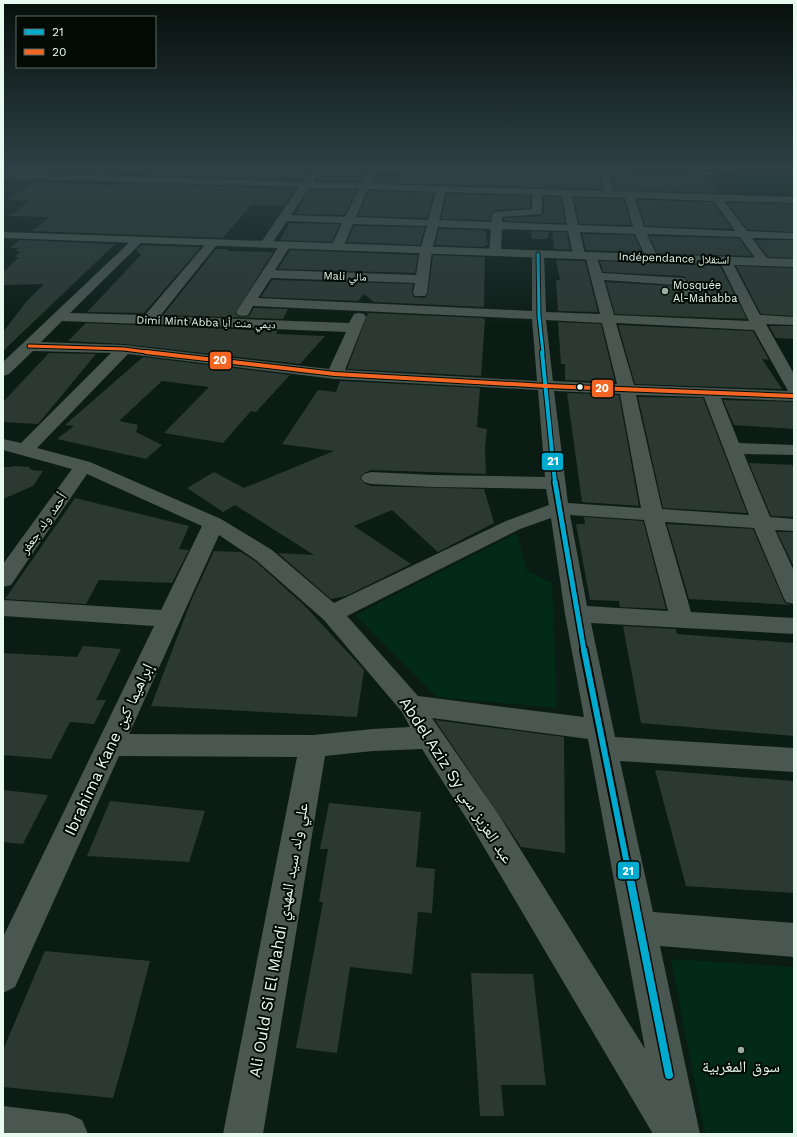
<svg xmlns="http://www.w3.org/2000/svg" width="797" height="1137" font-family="'Work Sans','Noto Naskh Arabic',sans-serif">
  <rect width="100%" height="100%" fill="#0b1c14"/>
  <g fill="#032917">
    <path d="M 3,169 L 191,169 L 183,176 L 3,171 Z"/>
    <path d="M 726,169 L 794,169 L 794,191 L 746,190 Z"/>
    <path d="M 517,533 L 527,571 L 552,583 L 557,708 L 437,697 L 355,615 Z"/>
    <path d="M 671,959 L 794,967 L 794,1134 L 705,1134 Z"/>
  </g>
  <g fill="#2b3932">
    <path d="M 189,169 L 366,169 L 361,181 L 316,181 L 319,174 L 313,170 L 309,171 L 302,180 L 143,175 L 148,171 L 189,172 Z"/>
    <path d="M 400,169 L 597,170 L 602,189 L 373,183 L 376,177 L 399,177 Z"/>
    <path d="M 614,169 L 630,169 L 635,174 L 709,176 L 721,193 L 615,190 L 610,171 L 614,171 Z"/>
    <path d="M 35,182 L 131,186 L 133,183 L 296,188 L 284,206 L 251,205 L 223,238 L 31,231 L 50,217 L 9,216 L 30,201 L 7,200 Z"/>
    <path d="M 310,190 L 357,190 L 344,215 L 296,214 L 299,209 L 297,209 Z"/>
    <path d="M 369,191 L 434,193 L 427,218 L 358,216 Z"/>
    <path d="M 447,194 L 530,196 L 530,208 L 495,210 L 491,214 L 490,220 L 441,219 Z"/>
    <path d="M 544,197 L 561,197 L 565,223 L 552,223 L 552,221 L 551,223 L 504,221 L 504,218 L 541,216 L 544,212 Z"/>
    <path d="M 574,198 L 624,199 L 631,225 L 579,224 Z"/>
    <path d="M 637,200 L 713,202 L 732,229 L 645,226 Z"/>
    <path d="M 727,203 L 794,204 L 794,232 L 748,230 Z"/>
    <path d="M 290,223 L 340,224 L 332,242 L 280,240 Z"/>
    <path d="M 354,226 L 425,227 L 420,245 L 347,242 Z"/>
    <path d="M 439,229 L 485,230 L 488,245 L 485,245 L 485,247 L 435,245 Z"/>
    <path d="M 531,231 L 549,232 L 547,239 L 532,239 Z"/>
    <path d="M 552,232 L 567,232 L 570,250 L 554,249 Z"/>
    <path d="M 582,234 L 634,235 L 642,252 L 586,250 Z"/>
    <path d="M 649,236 L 739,238 L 752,256 L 657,253 Z"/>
    <path d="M 20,240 L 115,244 L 3,351 L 3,332 L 26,302 L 44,284 L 3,285 L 3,272 L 19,257 L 15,257 L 20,251 L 15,251 L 18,248 L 10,248 Z"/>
    <path d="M 755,240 L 794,240 L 794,258 L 768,257 Z"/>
    <path d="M 141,245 L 201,247 L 144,313 L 87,312 L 141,255 L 136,250 Z"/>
    <path d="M 216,249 L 228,249 L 227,251 L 273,252 L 275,249 L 235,313 L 238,316 L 243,317 L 249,316 L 254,308 L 288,309 L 283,319 L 163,315 Z"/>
    <path d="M 290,250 L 418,255 L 415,273 L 278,269 Z"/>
    <path d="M 433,255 L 485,257 L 484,307 L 374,302 L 364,294 L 358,301 L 261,297 L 272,280 L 413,284 L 412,293 L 414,297 L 425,298 L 428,293 Z"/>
    <path d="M 556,260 L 585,261 L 598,312 L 558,311 L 556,280 L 560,280 Z"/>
    <path d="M 600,261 L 720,266 L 747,319 L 615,314 L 606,282 L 675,286 L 685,302 L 695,302 L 698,297 L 684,276 L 603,272 Z"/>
    <path d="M 736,266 L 794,268 L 794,316 L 761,314 Z"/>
    <path d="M 368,313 L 484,318 L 485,320 L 481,376 L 347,369 Z"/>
    <path d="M 558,322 L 601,324 L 615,382 L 565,380 L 565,364 L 561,364 Z"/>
    <path d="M 86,323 L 278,331 L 276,334 L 325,336 L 300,364 L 124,344 L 68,341 Z"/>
    <path d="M 618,325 L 753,331 L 769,360 L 762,359 L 782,389 L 635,384 Z"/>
    <path d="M 769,326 L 794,326 L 794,339 L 776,338 Z"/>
    <path d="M 49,353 L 96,354 L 38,424 L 3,422 L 3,402 Z"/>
    <path d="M 143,357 L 290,375 L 256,412 L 251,411 L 223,443 L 164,433 L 209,387 L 162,381 L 119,421 L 138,425 L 136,432 L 162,445 L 146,459 L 57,439 L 74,426 L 65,425 Z"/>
    <path d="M 340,381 L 480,388 L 477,427 L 487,429 L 485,448 L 486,474 L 371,470 L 364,473 L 360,478 L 364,483 L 371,486 L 484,489 L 494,523 L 438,552 L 392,510 L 354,526 L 411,564 L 346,596 L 331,599 L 278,553 L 314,555 L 235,505 L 223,512 L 187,488 L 214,472 L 244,488 L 334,451 L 282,444 L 318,390 L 336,392 Z"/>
    <path d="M 567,393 L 619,395 L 639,506 L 582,502 Z"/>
    <path d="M 638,397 L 703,398 L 747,513 L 663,508 Z"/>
    <path d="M 723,400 L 794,402 L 794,429 L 734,425 Z"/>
    <path d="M 749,463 L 794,465 L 794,517 L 771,516 Z"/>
    <path d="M 14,466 L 29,467 L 31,470 L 43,471 L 33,486 L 3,499 L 3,467 L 11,467 Z"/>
    <path d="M 75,498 L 189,526 L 179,549 L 189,550 L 172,583 L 99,580 L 86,604 L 5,599 Z"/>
    <path d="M 584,517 L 643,521 L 666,609 L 620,607 L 619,601 L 590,600 L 576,524 L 585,524 Z"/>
    <path d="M 667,524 L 753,529 L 785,603 L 792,605 L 689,599 Z"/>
    <path d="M 777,532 L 794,532 L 794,567 Z"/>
    <path d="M 214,551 L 241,552 L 255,561 L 304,605 L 364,670 L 357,717 L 151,706 L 191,601 Z"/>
    <path d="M 623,626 L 676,629 L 677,634 L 794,643 L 794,736 L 641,723 Z"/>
    <path d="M 83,646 L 121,649 L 96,700 L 106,700 L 94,724 L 70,722 L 51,759 L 3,755 L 3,653 L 77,657 Z"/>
    <path d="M 435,720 L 564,737 L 565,853 L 521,847 Z"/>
    <path d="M 655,770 L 794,781 L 794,893 L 686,886 Z"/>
    <path d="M 3,790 L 48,795 L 23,844 L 3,842 Z"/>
    <path d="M 110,801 L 205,811 L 189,862 L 87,856 Z"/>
    <path d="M 329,803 L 421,812 L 416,867 L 435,869 L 432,913 L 418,912 L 412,974 L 350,967 L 337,1053 L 296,1048 L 323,902 L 319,902 L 328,849 L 320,849 Z"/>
    <path d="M 45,951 L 150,961 L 127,1049 L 113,1098 L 3,1087 L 3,1050 Z"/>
    <path d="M 471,973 L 533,974 L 546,1085 L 501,1085 L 504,1116 L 480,1116 Z"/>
  </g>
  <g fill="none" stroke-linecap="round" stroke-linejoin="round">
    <g fill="#4a5650" fill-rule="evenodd">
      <path d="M 368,169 L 377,169 L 371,184 L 604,191 L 598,169 L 608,169 L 614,191 L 794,197 L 794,203 L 724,201 L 747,231 L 794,233 L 794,239 L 752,238 L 770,262 L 768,265 L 760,265 L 740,237 L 647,234 L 658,258 L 656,261 L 648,261 L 646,258 L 635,234 L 580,232 L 585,255 L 583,258 L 575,258 L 573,255 L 568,231 L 502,229 L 501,252 L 499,255 L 491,255 L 489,252 L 491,229 L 438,227 L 432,250 L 427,293 L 425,296 L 415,296 L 413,293 L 415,283 L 271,278 L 258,298 L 532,311 L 532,254 L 534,251 L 542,251 L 544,254 L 546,312 L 600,314 L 585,255 L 587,252 L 595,252 L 602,273 L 684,278 L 688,283 L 697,298 L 695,301 L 685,301 L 676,285 L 604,280 L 614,315 L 749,321 L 719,260 L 721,257 L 729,257 L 731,260 L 760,315 L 794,317 L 794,325 L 766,324 L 794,374 L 794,401 L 721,398 L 739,443 L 794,445 L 794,455 L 744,454 L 770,517 L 794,519 L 794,531 L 775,530 L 794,571 L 794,604 L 786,602 L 783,596 L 754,528 L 665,522 L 691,612 L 794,618 L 794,634 L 591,623 L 615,737 L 794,748 L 794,772 L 620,761 L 653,912 L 794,923 L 794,957 L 660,946 L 700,1134 L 653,1134 L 475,832 L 422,749 L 373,751 L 325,756 L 263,1134 L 223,1134 L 297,757 L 119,756 L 15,987 L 3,993 L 3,937 L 154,626 L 3,616 L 3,600 L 161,610 L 202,526 L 87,474 L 11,585 L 3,587 L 3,564 L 72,469 L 3,450 L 3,439 L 21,443 L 111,353 L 33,351 L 9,374 L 3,376 L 3,362 L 134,238 L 142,238 L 144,240 L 70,313 L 145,315 L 209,240 L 217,240 L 219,242 L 160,316 L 349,323 L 354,314 L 359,313 L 364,314 L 366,317 L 345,370 L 537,381 L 532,319 L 253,306 L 248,315 L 243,316 L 238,315 L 236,312 L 281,243 L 289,243 L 291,245 L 275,270 L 416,275 L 420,250 L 427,226 L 353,224 L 343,247 L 341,249 L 333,249 L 331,247 L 342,223 L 287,221 L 270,246 L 262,246 L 260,244 L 299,187 L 3,178 L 3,172 L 303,182 L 310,172 L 313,171 L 318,174 L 313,182 L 362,183 ZM 309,188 L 359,189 L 345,217 L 291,215 ZM 368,189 L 436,192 L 428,220 L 356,217 ZM 446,192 L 532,195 L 532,209 L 495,212 L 492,215 L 491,222 L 439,220 ZM 542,195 L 562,196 L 567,225 L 502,222 L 502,217 L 541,214 L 542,212 ZM 572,196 L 625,198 L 633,227 L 578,225 ZM 635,198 L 714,201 L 735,231 L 644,227 ZM 546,320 L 602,323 L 617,384 L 553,381 ZM 62,321 L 143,324 L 148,325 L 153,324 L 346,332 L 329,369 L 124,345 L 41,342 ZM 616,323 L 754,330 L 788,391 L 634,385 ZM 128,354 L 335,379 L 538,390 L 545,477 L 434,475 L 371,472 L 364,474 L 361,478 L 364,482 L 371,484 L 434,487 L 546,489 L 549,505 L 506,521 L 334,603 L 272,550 L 221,519 L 90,462 L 37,448 ZM 554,391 L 620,394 L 641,508 L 568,503 ZM 636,395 L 704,397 L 749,515 L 662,509 ZM 570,515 L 644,520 L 668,611 L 587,606 ZM 551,518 L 565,614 L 584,717 L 418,696 L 347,616 L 520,529 ZM 219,535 L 256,560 L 324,620 L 402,712 L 410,727 L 373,729 L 313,735 L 129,734 ZM 432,718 L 588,739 L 645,1049 L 497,812 Z"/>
      <path d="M 631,169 L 717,169 L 721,172 L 716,175 L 635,172 Z"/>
      <path d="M 3,1106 L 68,1114 L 82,1120 L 88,1134 L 3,1134 Z"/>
    </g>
    <path fill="#4a5850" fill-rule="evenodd" d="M 3,232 L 794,259 L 794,267 L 3,238 Z"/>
    <defs>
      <path id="bus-1-far4" d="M 538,254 L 539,316 L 543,353"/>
      <path id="bus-1-far3" d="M 542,352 L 555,483"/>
      <path id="bus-1-far2" d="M 555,482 L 584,651"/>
      <path id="bus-1-far1" d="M 584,650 L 627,864"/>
      <path id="bus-1" d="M 627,863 L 669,1075"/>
      <path id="bus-2-far1" d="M 29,346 L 124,349 L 154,353"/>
      <path id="bus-2" d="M 146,352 L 335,374 L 546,386 L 794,396"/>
    </defs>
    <use href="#bus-1-far4" stroke="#010a05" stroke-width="5"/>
    <use href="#bus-1-far3" stroke="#010a05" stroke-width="6"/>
    <use href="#bus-1-far2" stroke="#010a05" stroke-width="8"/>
    <use href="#bus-1-far1" stroke="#010a05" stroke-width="10"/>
    <use href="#bus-1" stroke="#010a05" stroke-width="11"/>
    <use href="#bus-2-far1" stroke="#010a05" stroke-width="5"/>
    <use href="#bus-2" stroke="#010a05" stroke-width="6"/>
    <use href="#bus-1-far4" stroke="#00a9ce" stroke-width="3"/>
    <use href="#bus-1-far3" stroke="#00a9ce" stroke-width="4"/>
    <use href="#bus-1-far2" stroke="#00a9ce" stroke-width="5"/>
    <use href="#bus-1-far1" stroke="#00a9ce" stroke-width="6"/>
    <use href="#bus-1" stroke="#00a9ce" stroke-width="8"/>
    <use href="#bus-2-far1" stroke="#f26522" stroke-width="3"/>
    <use href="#bus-2" stroke="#f26522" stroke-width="4"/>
  </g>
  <linearGradient id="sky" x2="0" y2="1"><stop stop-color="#060f0b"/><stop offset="0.51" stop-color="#2e4045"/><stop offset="1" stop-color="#2e4045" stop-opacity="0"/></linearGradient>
  <rect width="797" height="329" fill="url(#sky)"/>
  <g fill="#9baca2" stroke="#010a05" stroke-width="1.5">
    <circle cx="665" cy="291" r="4"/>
    <circle cx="741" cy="1050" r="4"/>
  </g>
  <circle fill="#e8faef" stroke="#010a05" stroke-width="1.5" cx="580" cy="387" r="3.5"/>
  <g text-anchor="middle" stroke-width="4" stroke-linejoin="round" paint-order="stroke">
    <g font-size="11" fill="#e8faef" stroke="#010a05">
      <text transform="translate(674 258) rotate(2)" y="4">Indépendance استقلال</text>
      <text transform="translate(345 276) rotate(2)" y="4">Mali مالي</text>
      <text transform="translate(206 322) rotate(2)" y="4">Dimi Mint Abba ديمي منت أبا</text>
    </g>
    <g font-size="11" fill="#e8faef" stroke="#010a05" text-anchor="start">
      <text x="673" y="289">Mosquée<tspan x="673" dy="13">Al-Mahabba</tspan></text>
    </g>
    <g font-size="13" fill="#e8faef" stroke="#010a05">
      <text transform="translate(43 523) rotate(-55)" y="5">أحمد ولد جعفر</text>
    </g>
    <g font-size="16" fill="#e8faef" stroke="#010a05">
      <text transform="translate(108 749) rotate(-65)" y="6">Ibrahima Kane إبراهيما كين</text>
      <text transform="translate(457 780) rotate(57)" y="6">Abdel Aziz Sy عبد العزيز سي</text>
      <text transform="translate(278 940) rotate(-80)" y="6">Ali Ould Si El Mahdi علي ولد سيد المهدي</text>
    </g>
    <g font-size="16" fill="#e8faef" stroke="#010a05">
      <text x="741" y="1072">سوق المغربية</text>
    </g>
  </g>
  <g stroke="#010a05" stroke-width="1.5">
    <rect x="209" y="351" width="23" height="19" rx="4" fill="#f26522"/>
    <rect x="591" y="379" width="23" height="19" rx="4" fill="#f26522"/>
    <rect x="541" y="452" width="23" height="19" rx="4" fill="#00a9ce"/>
    <rect x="617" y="861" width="23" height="19" rx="4" fill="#00a9ce"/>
  </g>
  <g font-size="11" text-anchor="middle" font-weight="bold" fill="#fff">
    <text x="220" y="364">20</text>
    <text x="602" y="392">20</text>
    <text x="553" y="465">21</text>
    <text x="628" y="875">21</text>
  </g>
  <rect width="797" height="1137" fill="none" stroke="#e8faef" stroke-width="8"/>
  <rect x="16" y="16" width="140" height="52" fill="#010a05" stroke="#5d6a63"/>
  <rect x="24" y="29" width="20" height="6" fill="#00a9ce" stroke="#5d6a63"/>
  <text x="52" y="36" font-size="12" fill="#e8faef">21</text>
  <rect x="24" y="49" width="20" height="6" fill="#f26522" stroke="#5d6a63"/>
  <text x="52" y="56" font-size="12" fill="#e8faef">20</text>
</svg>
